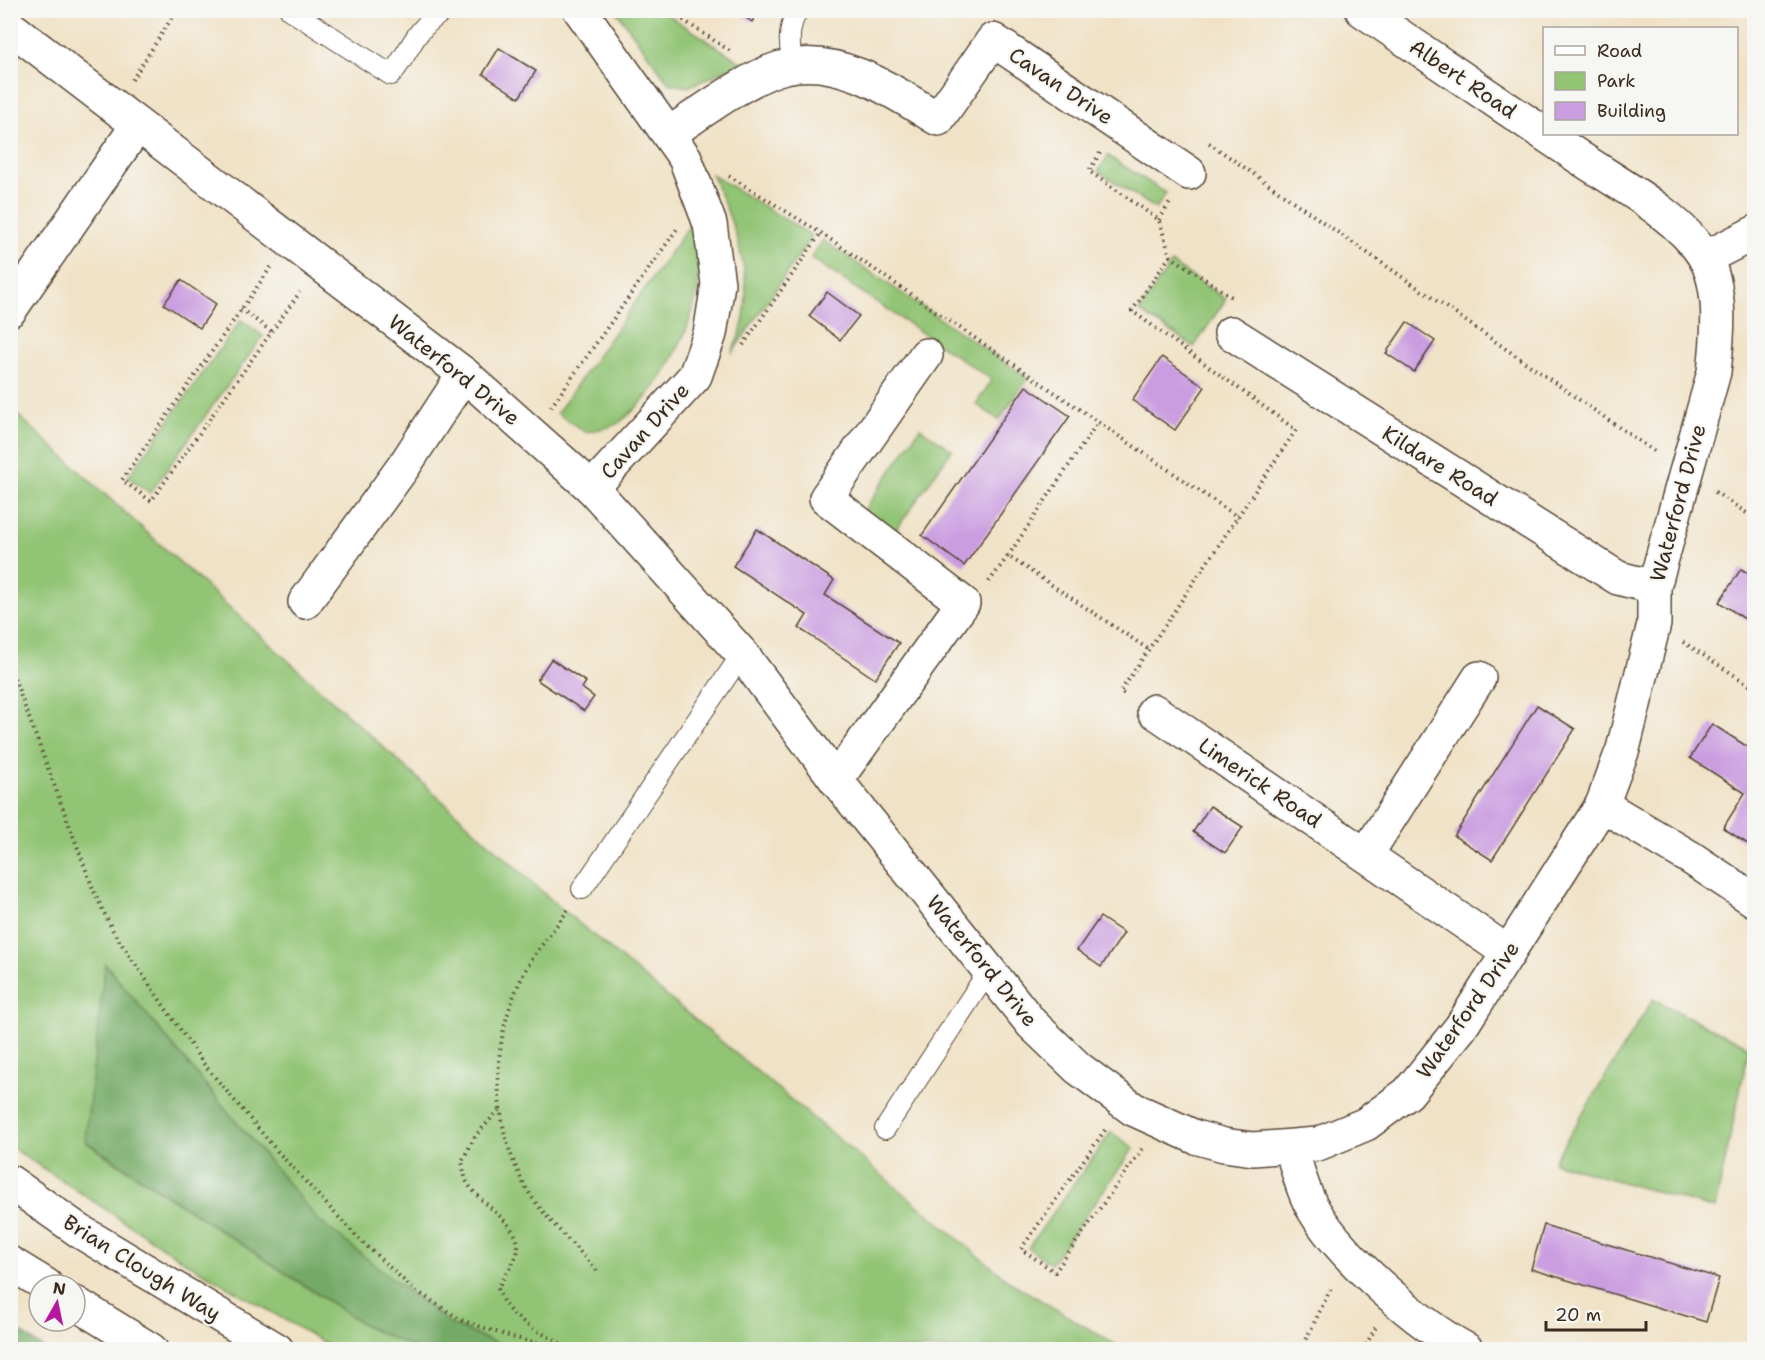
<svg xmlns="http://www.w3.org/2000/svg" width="1765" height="1360" font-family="'Shantell Sans',sans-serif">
  <rect width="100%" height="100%" fill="#f6f6f2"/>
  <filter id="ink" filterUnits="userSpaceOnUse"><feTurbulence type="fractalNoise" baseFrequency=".0167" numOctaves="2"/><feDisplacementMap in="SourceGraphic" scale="12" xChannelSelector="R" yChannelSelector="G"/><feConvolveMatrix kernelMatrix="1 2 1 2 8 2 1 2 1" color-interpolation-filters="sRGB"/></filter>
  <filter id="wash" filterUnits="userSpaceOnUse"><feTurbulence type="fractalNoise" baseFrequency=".008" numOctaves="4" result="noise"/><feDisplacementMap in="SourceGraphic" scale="24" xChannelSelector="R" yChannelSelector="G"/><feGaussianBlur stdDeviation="1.35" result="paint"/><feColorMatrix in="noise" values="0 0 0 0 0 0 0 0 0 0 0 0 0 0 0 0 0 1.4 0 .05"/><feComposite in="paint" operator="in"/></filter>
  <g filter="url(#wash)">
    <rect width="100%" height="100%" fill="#f0e2c6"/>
    <g fill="#92c474" stroke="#667749" stroke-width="1.5">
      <path d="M 616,11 L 662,11 L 742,63 L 688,87 L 669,83 Z"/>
      <path d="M 1108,156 L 1166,193 L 1156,209 L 1098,171 Z"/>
      <path d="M 711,174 L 812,236 L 732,353 C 736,342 743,329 744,317 C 752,267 732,219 711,174 Z"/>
      <path d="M 696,216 C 697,241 702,269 697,294 C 687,341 658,393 620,422 C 612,428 595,430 585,432 L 557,413 Z"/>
      <path d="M 823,240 L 1028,378 L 999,420 L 976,404 L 992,380 L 811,258 Z"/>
      <path d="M 1171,263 L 1226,299 L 1194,347 L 1139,311 Z"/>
      <path d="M 241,320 L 263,336 L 150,493 L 128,477 Z"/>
      <path d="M 10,408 L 556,904 L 1010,1282 L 1123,1349 L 510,1349 L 450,1324 L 319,1221 L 106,965 L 85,1142 L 369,1328 L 417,1349 L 333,1348 L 187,1263 L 11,1147 Z"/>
      <path d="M 920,428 L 952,450 L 891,537 L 861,515 Z"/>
      <path d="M 1653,999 L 1749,1047 L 1715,1209 L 1553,1162 Z"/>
      <path d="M 1111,1132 L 1134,1148 L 1051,1264 L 1028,1248 Z"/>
    </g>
    <g fill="#75aa66" stroke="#586a42" stroke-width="1.5">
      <path d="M 105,964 L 319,1221 L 450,1324 L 510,1349 L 417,1349 L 369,1328 L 85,1141 Z"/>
      <path d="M 11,1325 L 44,1349 L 11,1349 Z"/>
    </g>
    <g id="blocks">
      <g fill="#ca9ce0">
        <path d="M 735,10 L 759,10 L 752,22 Z"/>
        <path d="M 499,48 L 536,71 L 519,98 L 483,74 Z"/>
        <path d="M 181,280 L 216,304 L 200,328 L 164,304 Z"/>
        <path d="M 827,292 L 859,316 L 840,340 L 809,316 Z"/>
        <path d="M 1407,322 L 1435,341 L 1414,372 L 1386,353 Z"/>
        <path d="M 1162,357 L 1205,387 L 1175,430 L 1132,400 Z"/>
        <path d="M 1026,386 L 1070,416 L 964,566 L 922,535 Z"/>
        <path d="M 757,529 L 834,580 L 825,595 L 899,643 L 875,679 L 799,628 L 807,615 L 733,566 Z"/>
        <path d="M 1741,569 L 1754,577 L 1754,625 L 1719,602 Z"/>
        <path d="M 551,659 L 586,682 L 582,688 L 594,697 L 584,711 L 537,680 Z"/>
        <path d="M 1537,705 L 1575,729 L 1492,860 L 1454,836 Z"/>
        <path d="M 1712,724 L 1754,751 L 1754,848 L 1723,828 L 1745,793 L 1690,758 Z"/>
        <path d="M 1210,806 L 1243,827 L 1225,853 L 1193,832 Z"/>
        <path d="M 1100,917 L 1124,933 L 1101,967 L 1077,950 Z"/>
        <path d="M 1544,1225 L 1719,1278 L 1706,1322 L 1531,1269 Z"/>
      </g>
    </g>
  </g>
  <g filter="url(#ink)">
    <use href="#blocks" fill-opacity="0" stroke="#564637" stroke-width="1.5"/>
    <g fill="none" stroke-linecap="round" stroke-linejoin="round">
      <defs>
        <g id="lane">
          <path d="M 290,10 L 391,75 C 413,48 411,32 445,10"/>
          <path d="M 793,66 C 789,46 787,28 798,10"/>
          <path d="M 582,889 L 742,654"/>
          <path d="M 885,1129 L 989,970"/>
        </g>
        <g id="street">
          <path d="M 580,10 L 685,158 L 710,224 L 718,284 L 710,334 L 695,376 L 592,488"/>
          <path d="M 10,27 L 464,374 L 592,488 L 742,654 L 836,780 L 1032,1024 L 1078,1068 L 1133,1109 L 1195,1137 L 1224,1145 L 1253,1149 L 1318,1144 L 1366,1124 L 1408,1093 L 1461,1027 L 1602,805 L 1623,749 L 1654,624 L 1654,587 L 1714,372 C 1718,337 1723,287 1704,256 C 1678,215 1620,185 1580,158 C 1507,109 1435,60 1362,10"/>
          <path d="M 670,133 C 699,114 752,74 785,67 C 840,54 894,92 938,119 L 993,40 L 1189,173"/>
          <path d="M 1705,258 L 1754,233"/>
          <path d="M 10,310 L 137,126"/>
          <path d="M 1231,333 L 1618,578 L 1654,587"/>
          <path d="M 305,602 L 404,466 L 464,374"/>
          <path d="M 1154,711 L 1509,953"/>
          <path d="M 836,780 L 963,603 L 826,498 L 926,355"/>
          <path d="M 1602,805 L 1691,858 L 1754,900"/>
          <path d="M 1366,855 L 1479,678"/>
          <path d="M 1291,1148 C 1298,1170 1303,1193 1315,1212 C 1343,1258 1419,1325 1467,1350"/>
        </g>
        <g id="highway">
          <path d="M 10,1182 L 81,1232 L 277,1350"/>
          <path d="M 10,1263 L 46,1285"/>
          <path d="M 75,1303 L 151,1350"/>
        </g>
      </defs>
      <use href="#lane" stroke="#564637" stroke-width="22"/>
      <use href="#street" stroke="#564637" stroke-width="36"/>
      <use href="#highway" stroke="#564637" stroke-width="36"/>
      <g stroke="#564637" stroke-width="4" stroke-dasharray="1.5 4.5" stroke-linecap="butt">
        <path d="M 668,10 L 733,53"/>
        <path d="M 132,80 L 177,10"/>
        <path d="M 1209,143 L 1656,453"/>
        <path d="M 1100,153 L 1089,171 L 1159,220 L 1170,256 L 1132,311 L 1296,430 L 1120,692 L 1125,695"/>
        <path d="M 729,176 L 821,233 L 1098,422"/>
        <path d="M 1159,220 L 1171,201"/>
        <path d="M 1170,256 L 1235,299"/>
        <path d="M 271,267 L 122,480 L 151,501 L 300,292"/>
        <path d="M 241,309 L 272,332"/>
        <path d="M 743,345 L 821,233"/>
        <path d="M 551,407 L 677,229"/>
        <path d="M 1715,492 L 1754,518"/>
        <path d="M 1008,556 L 1098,422 L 1238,517"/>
        <path d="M 989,582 L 1008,556 L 1148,649"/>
        <path d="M 1683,642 L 1754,688"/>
        <path d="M 10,667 L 95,894 L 114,933 L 203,1063 L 278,1152 L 358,1238 L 412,1288 L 461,1320 L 511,1337 L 570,1350"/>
        <path d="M 568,910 C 555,928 540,946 528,966 C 490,1033 488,1118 525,1186 C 540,1214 577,1247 599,1273"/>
        <path d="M 499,1110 L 476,1135 L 462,1161 C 463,1167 464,1174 466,1180 C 477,1206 531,1226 515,1259 C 510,1269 503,1278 498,1288 C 504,1319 542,1332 567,1347"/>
        <path d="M 1105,1130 L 1021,1249 L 1055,1272 L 1142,1149"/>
        <path d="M 1301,1350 L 1332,1286"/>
        <path d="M 1363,1350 L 1376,1327"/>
      </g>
      <use href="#lane" stroke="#fff" stroke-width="20"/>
      <use href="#street" stroke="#fff" stroke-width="33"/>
      <use href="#highway" stroke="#fff" stroke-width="33"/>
    </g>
  </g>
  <g text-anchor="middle" stroke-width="4.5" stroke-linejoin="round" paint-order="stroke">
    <g font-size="21" fill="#3b2a1e" stroke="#f6f6f2">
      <text transform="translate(1463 79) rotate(34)" y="7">Albert Road</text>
      <text transform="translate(1061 86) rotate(34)" y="7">Cavan Drive</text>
      <text transform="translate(454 370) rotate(39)" y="7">Waterford Drive</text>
      <text transform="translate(645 431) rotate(-48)" y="7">Cavan Drive</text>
      <text transform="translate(1440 466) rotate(32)" y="7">Kildare Road</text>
      <text transform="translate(1678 503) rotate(-75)" y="7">Waterford Drive</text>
      <text transform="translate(1260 783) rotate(34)" y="7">Limerick Road</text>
      <text transform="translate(982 961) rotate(51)" y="7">Waterford Drive</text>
      <text transform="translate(1468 1010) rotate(-55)" y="7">Waterford Drive</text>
      <text transform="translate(142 1268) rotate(32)" y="7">Brian Clough Way</text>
    </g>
  </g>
  <rect width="1765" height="1360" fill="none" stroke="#f6f6f2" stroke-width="36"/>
  <rect x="1543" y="27" width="195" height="108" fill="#f6f6f2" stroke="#aba49d" stroke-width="1.5"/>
  <rect x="1555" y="46" width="30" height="9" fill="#ffffff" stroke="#aba49d" stroke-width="1.5"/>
  <text x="1597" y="57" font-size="18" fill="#3b2a1e">Road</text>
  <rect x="1555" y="72" width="30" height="18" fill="#92c474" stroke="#aba49d" stroke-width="1.5"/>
  <text x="1597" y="87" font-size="18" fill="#3b2a1e">Park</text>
  <rect x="1555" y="102" width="30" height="18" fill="#ca9ce0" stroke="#aba49d" stroke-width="1.5"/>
  <text x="1597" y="117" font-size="18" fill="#3b2a1e">Building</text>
  <g transform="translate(57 1303) rotate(9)"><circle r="28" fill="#f6f6f2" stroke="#aba49d" stroke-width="1.5"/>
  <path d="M0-4.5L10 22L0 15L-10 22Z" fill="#b5179e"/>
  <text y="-9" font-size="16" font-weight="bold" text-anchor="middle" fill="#3b2a1e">N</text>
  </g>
  <path d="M1546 1321v9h100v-9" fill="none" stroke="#3b2a1e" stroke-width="3"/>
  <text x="1555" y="1321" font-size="18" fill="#3b2a1e" stroke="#f6f6f2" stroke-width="4.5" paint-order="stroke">20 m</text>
</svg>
